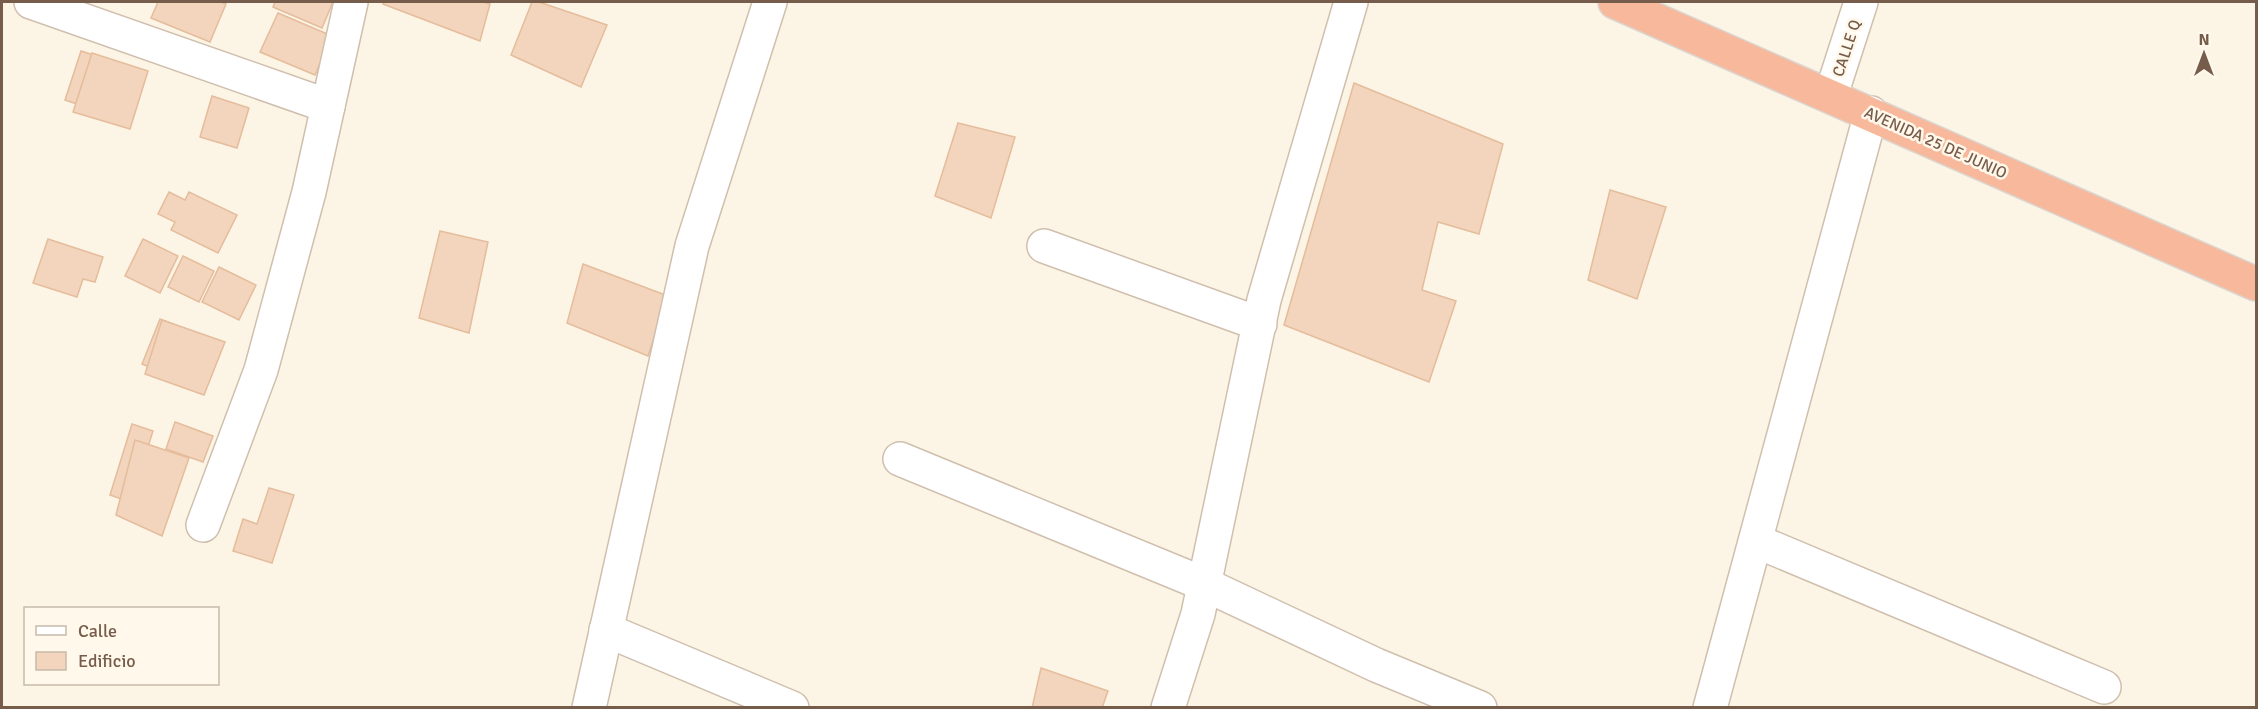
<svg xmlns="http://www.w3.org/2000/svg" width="2258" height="709" font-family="Signika,sans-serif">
  <rect width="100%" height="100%" fill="#fcf5e5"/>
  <g fill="#f2d5bc" stroke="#e5bc9c" stroke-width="1.5">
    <path d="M 158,2 L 221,2 L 226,4 L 210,42 L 151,18 Z"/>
    <path d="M 275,2 L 333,2 L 322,28 L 273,7 Z"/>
    <path d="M 384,2 L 484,2 L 490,4 L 480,41 L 383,4 Z"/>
    <path d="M 532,2 L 539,2 L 607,25 L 581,87 L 511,55 Z"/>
    <path d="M 278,13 L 332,36 L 315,75 L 260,52 Z"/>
    <path d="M 81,51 L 135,68 L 118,118 L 65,100 Z"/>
    <path d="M 92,53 L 148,71 L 130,129 L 73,112 Z"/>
    <path d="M 1354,83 L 1503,144 L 1479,234 L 1438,222 L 1422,290 L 1456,301 L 1429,382 L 1284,325 Z"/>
    <path d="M 212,96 L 249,108 L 237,148 L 200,137 Z"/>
    <path d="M 958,123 L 1015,137 L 991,218 L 935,196 Z"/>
    <path d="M 1610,190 L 1666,207 L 1637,299 L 1588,280 Z"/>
    <path d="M 169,192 L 185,200 L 189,192 L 237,215 L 218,253 L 171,230 L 175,222 L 158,214 Z"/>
    <path d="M 440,231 L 488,242 L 469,333 L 419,318 Z"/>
    <path d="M 48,239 L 103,257 L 95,282 L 83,279 L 77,297 L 33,283 Z"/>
    <path d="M 143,239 L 178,256 L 160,293 L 125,276 Z"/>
    <path d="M 183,256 L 214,271 L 199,302 L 168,287 Z"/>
    <path d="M 583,264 L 668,296 L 648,356 L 567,323 Z"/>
    <path d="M 219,267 L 256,285 L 239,320 L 202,302 Z"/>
    <path d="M 160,319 L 209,338 L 190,383 L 142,364 Z"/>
    <path d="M 162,320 L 225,342 L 204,395 L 145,374 Z"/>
    <path d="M 175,422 L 213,436 L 203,462 L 166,449 Z"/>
    <path d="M 132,424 L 153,431 L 147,450 L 168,457 L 151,509 L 110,495 Z"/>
    <path d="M 135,440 L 189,458 L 162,536 L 116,515 Z"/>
    <path d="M 269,488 L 294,495 L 272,563 L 233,551 L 243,519 L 257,524 Z"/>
    <path d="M 1041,668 L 1108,691 L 1102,708 L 1032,708 Z"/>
  </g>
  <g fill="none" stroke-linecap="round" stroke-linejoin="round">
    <defs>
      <g id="street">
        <path d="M 31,2 L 328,106"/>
        <path d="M 1831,95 L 1861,2"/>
        <path d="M 1044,246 L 1260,324"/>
        <path d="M 900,459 L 1204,584 L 1376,665 L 1480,708"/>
        <path d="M 203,525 L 261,370 L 309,192 L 351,2"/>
        <path d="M 1756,541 L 2104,687"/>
        <path d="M 606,630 L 792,708"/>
        <path d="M 589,708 L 692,246 L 770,2"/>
        <path d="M 1168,708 L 1198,614 L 1264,300 L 1351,2"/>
        <path d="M 1710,708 L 1871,113"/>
      </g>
      <path id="highway" d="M 1615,2 L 2256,284"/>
    </defs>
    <use href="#street" stroke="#d0bfae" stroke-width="36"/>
    <use href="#highway" stroke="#dbd5d0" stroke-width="36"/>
    <use href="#street" stroke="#fff" stroke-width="33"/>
    <use href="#highway" stroke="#f7b89b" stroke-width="33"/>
  </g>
  <g text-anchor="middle" stroke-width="5" stroke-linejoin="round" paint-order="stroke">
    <g font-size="16" fill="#765c4a" stroke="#fff8eb">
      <text transform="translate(1846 48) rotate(-72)" y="6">CALLE Q</text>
      <text transform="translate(1936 142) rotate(24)" y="6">AVENIDA 25 DE JUNIO</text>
    </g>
  </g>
  <rect width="2258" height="709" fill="none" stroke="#765c4a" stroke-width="6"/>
  <rect x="24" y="607" width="195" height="78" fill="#fff8eb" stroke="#c8baab" stroke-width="1.5"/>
  <rect x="36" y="626" width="30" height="9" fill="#ffffff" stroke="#c8baab" stroke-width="1.5"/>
  <text x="78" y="637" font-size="18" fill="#765c4a">Calle</text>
  <rect x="36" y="652" width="30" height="18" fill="#f2d5bc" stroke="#c8baab" stroke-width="1.5"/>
  <text x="78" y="667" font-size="18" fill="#765c4a">Edificio</text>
  <g transform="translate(2204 54)" stroke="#fff8eb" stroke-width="4.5" paint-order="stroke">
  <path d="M0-4.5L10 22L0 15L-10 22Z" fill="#765c4a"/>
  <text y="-9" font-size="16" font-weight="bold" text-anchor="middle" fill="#765c4a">N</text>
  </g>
</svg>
